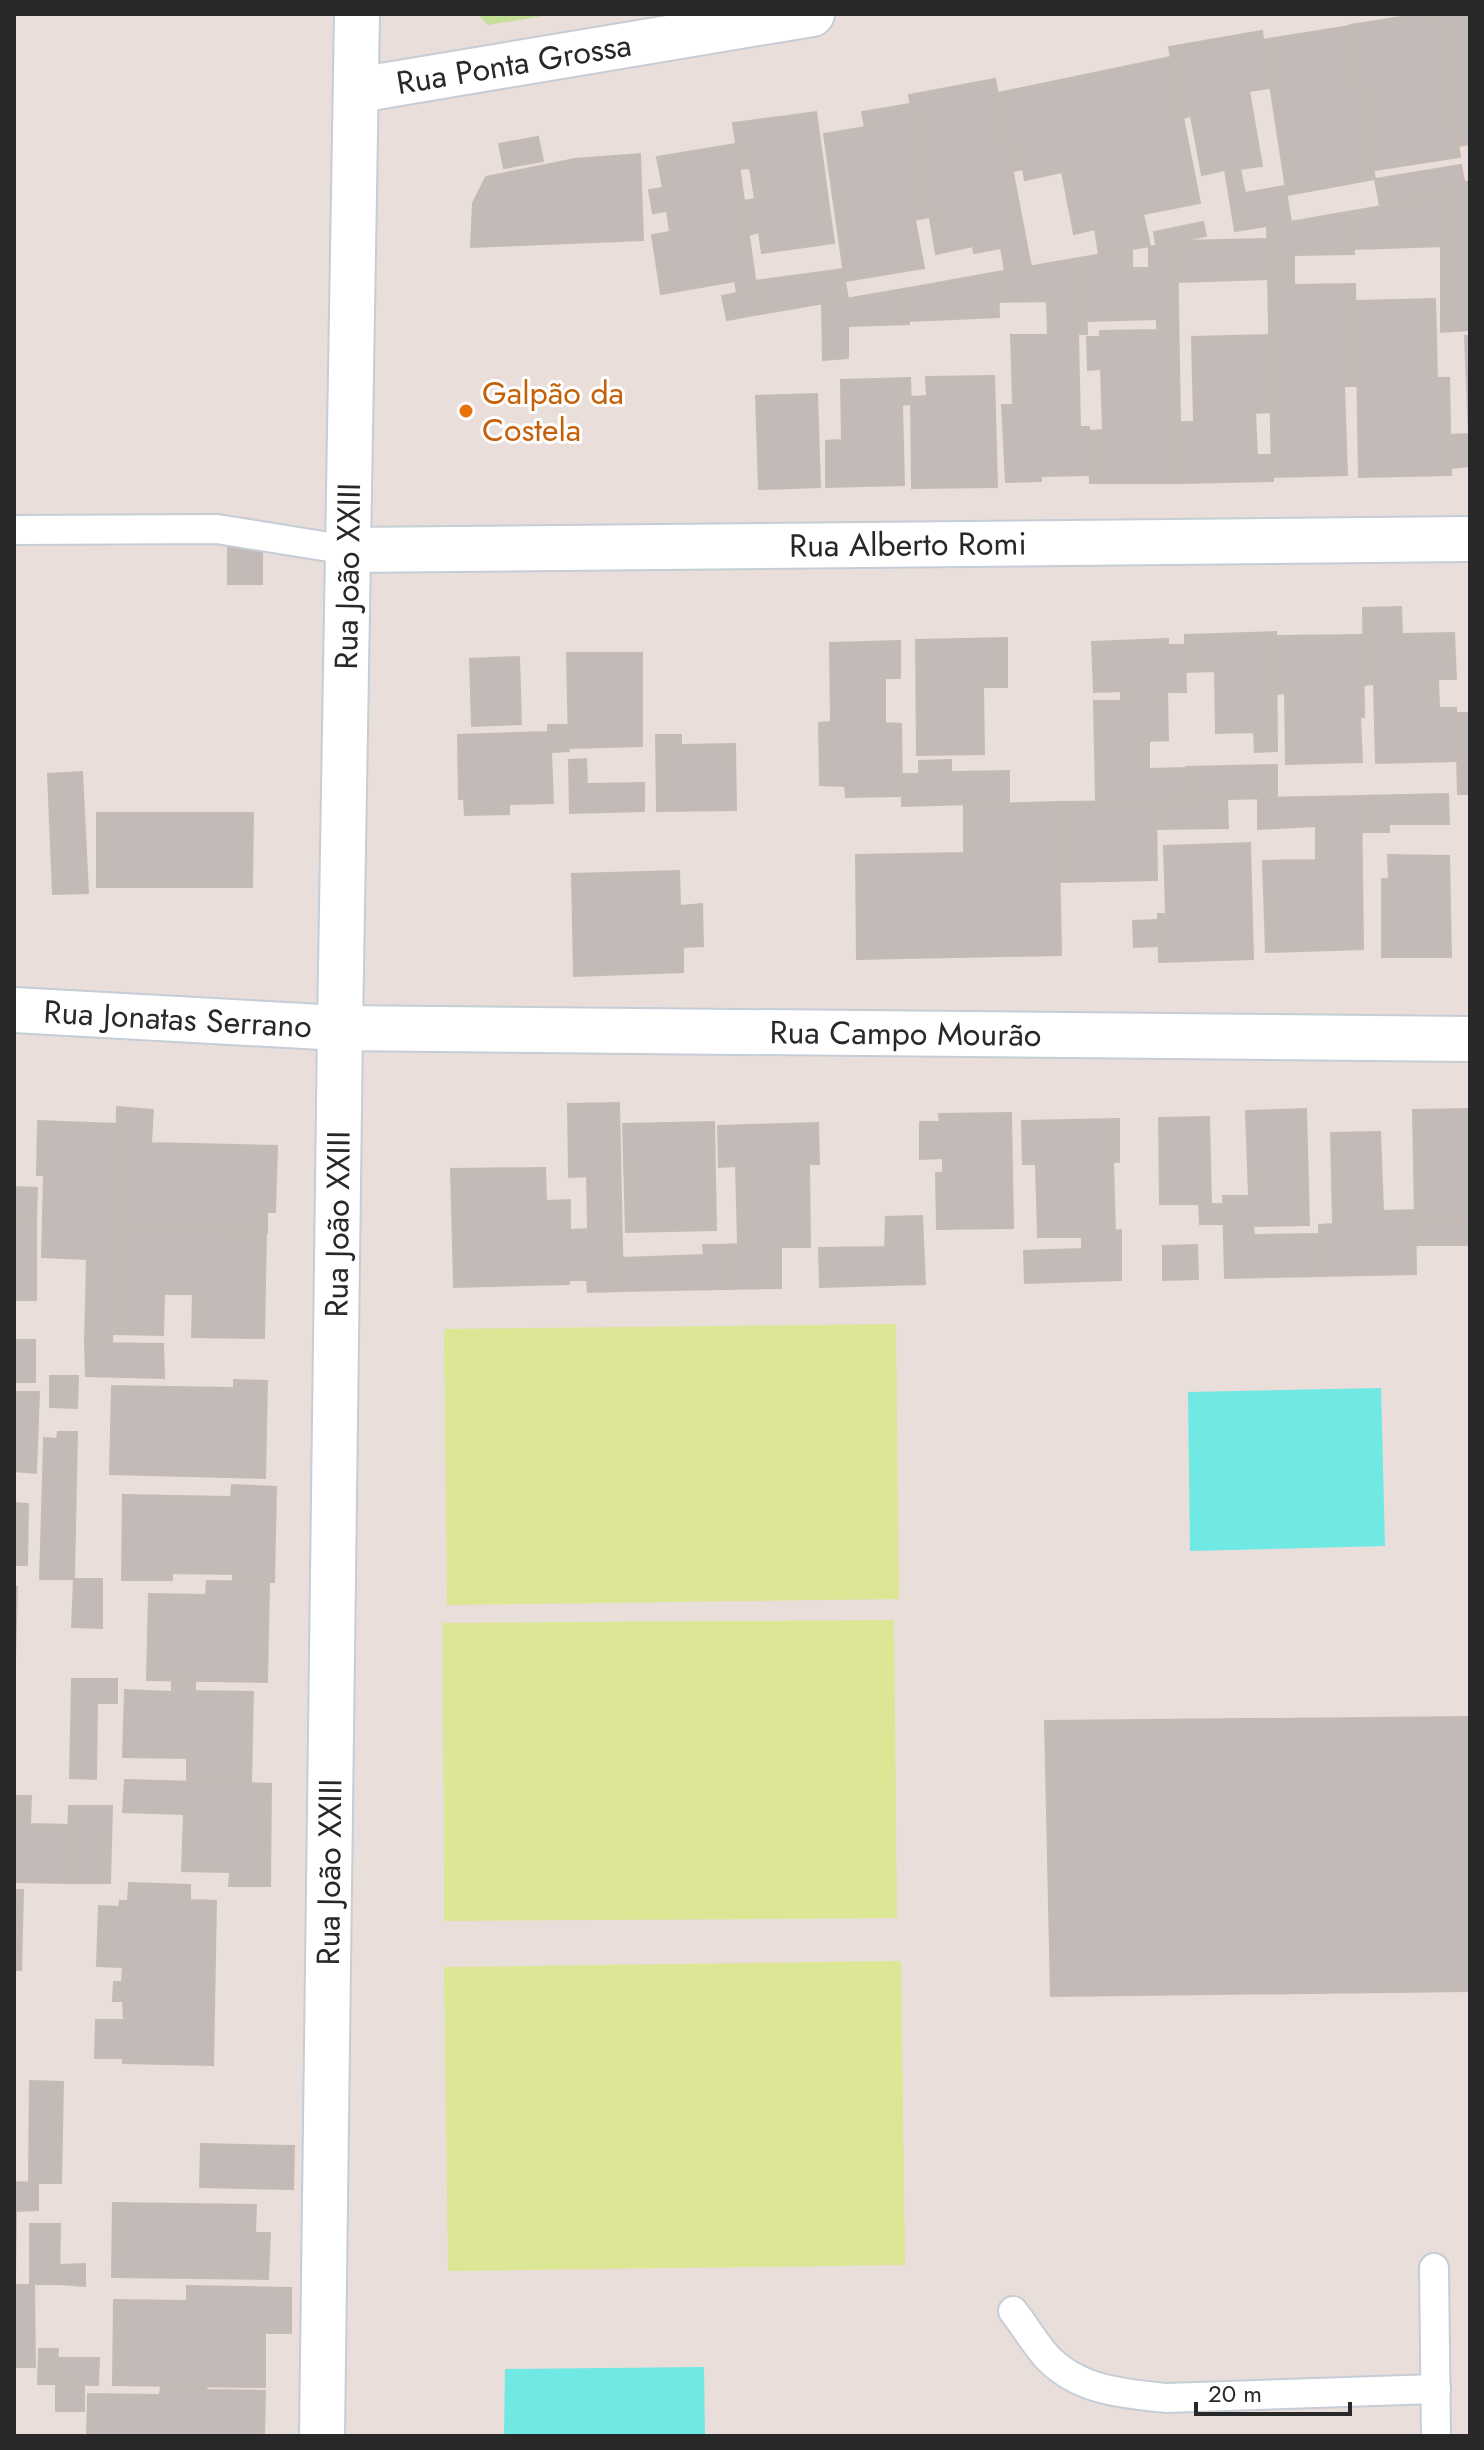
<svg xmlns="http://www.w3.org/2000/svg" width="1484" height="2450" font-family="Jost,sans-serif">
  <rect width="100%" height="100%" fill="#eadeda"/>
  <path fill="#c6df98" d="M 478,14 L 554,14 L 488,25 Z"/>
  <g fill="#dce694">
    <path d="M 896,1324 L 899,1599 L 447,1605 L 444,1329 Z"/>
    <path d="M 894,1620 L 897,1918 L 444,1921 L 443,1623 Z"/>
    <path d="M 901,1961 L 905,2265 L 448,2271 L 444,1967 Z"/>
  </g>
  <g fill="#70e9e4">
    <path d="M 1381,1388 L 1385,1546 L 1190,1551 L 1188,1392 Z"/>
    <path d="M 704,2367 L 705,2436 L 504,2436 L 505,2369 Z"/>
  </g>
  <g fill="#c2bab6" stroke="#c5bab4" stroke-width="2">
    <path d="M 1420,14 L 1438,14 L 1460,157 L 1374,170 L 1350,25 Z"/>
    <path d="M 1438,14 L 1470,14 L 1470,144 L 1458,146 Z"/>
    <path d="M 1350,26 L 1375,179 L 1287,195 L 1263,40 Z"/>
    <path d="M 1262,31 L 1270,88 L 1249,91 L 1262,166 L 1240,169 L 1245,193 L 1285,186 L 1291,222 L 1235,231 L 1225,170 L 1202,175 L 1191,116 L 1183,118 L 1169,47 Z"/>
    <path d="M 1171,57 L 1200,203 L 1143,214 L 1150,246 L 1099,255 L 1095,229 L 1074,234 L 1062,172 L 1025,180 L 1023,169 L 1013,171 L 998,93 Z"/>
    <path d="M 995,79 L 1031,267 L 1005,271 L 1001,248 L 974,253 L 973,246 L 936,254 L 909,95 Z"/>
    <path d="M 910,104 L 929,217 L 915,220 L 924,268 L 845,281 L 824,134 L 865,127 L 862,112 Z"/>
    <path d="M 816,112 L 834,243 L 762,253 L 759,232 L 749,235 L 743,201 L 755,199 L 750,168 L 740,169 L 733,123 Z"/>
    <path d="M 538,137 L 543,161 L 504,168 L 499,144 Z"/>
    <path d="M 736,144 L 760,314 L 727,320 L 722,296 L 737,293 L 735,281 L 661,294 L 652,235 L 670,232 L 667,211 L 653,213 L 649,190 L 663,188 L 657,157 Z"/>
    <path d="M 640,154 L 643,240 L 471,247 L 473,203 L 486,177 L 575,159 Z"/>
    <path d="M 1461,165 L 1466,191 L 1380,206 L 1375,179 Z"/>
    <path d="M 1470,181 L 1470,330 L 1441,332 L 1441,187 Z"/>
    <path d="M 1444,195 L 1445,246 L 1354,249 L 1353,211 Z"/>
    <path d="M 1353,211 L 1354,254 L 1294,255 L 1294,285 L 1355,284 L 1357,386 L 1344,386 L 1347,475 L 1272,477 L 1267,226 Z"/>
    <path d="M 1203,222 L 1206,236 L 1156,245 L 1154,232 Z"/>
    <path d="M 1267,239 L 1268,279 L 1178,282 L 1177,241 Z"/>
    <path d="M 1177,241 L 1181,483 L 1090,483 L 1089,431 L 1103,430 L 1101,369 L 1088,370 L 1087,337 L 1100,337 L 1100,331 L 1157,330 L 1157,319 L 1087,321 L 1085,257 L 1132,249 L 1132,268 L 1149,268 L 1149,247 Z"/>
    <path d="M 1085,257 L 1087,334 L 1078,334 L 1080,427 L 1089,427 L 1090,475 L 1041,476 L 1041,481 L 1006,482 L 1002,405 L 1013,405 L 1011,335 L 1048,335 L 1047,301 L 999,302 L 998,272 Z"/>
    <path d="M 843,269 L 848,299 L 760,314 L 755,281 Z"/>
    <path d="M 998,272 L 999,317 L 909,321 L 909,288 Z"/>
    <path d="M 909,288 L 909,324 L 848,326 L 848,358 L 823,360 L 822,303 Z"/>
    <path d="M 1435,299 L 1437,378 L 1449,378 L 1451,475 L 1359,477 L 1356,301 Z"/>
    <path d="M 1270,335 L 1271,412 L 1255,413 L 1257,455 L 1272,455 L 1273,481 L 1181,483 L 1180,422 L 1194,422 L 1192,337 Z"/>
    <path d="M 1465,336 L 1470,336 L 1470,466 L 1451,468 L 1450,435 L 1469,434 Z"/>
    <path d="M 994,376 L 997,487 L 912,488 L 911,397 L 927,396 L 926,377 Z"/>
    <path d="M 910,378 L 911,404 L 902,405 L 904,485 L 826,487 L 826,441 L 842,440 L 841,380 Z"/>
    <path d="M 817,394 L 820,487 L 759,489 L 756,396 Z"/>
    <rect x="228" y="548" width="34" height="36"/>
    <path d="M 1401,607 L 1402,634 L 1454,633 L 1456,679 L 1438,679 L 1439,708 L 1456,708 L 1458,761 L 1376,763 L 1374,684 L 1364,685 L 1363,608 Z"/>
    <path d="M 1276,632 L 1277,751 L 1255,752 L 1254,732 L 1216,733 L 1215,671 L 1185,672 L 1185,635 Z"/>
    <path d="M 1363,635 L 1364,717 L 1360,717 L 1362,762 L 1286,764 L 1285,693 L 1277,694 L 1276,636 Z"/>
    <path d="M 1007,638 L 1007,687 L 983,687 L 984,754 L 917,755 L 916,640 Z"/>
    <path d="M 1168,639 L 1168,645 L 1185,645 L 1186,692 L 1167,692 L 1168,740 L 1149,741 L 1149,769 L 1186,768 L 1187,800 L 1096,802 L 1094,701 L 1121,701 L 1121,691 L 1094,692 L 1092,642 Z"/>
    <path d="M 900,641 L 900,678 L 885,678 L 885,723 L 901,724 L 902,796 L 846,797 L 845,786 L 820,785 L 819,723 L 831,722 L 830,643 Z"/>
    <path d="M 567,653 L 642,653 L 642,746 L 569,748 Z"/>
    <path d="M 519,657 L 521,724 L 472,726 L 470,659 Z"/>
    <path d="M 1456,713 L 1470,713 L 1470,794 L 1458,794 Z"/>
    <path d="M 548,725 L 568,725 L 569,751 L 551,752 L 553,803 L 509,804 L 509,814 L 465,815 L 464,799 L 459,799 L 458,735 L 548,732 Z"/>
    <path d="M 656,735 L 681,735 L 681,745 L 735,744 L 736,810 L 657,811 Z"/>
    <path d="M 586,759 L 587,784 L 644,783 L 644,811 L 570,813 L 569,760 Z"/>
    <path d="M 951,760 L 951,772 L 1009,771 L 1009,803 L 902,806 L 902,774 L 919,774 L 919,761 Z"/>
    <path d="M 1277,765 L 1277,798 L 1187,800 L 1186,767 Z"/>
    <path d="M 82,772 L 88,893 L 53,894 L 48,774 Z"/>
    <path d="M 1448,794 L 1449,824 L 1389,824 L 1389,832 L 1361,832 L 1361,796 Z"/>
    <path d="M 1361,796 L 1363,949 L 1266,952 L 1263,861 L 1316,860 L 1316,826 L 1258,829 L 1258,798 Z"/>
    <path d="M 1227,799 L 1228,828 L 1156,829 L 1156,801 Z"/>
    <path d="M 1156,801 L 1157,880 L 1060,882 L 1058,802 Z"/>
    <path d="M 1058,802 L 1061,955 L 857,959 L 856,855 L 964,853 L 964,805 Z"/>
    <path d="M 97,813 L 253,813 L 252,887 L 97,887 Z"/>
    <path d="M 1250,843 L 1253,959 L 1159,962 L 1158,914 L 1166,914 L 1164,846 Z"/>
    <path d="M 1388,855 L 1449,856 L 1451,957 L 1382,957 L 1382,879 L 1389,879 Z"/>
    <path d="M 679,871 L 680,906 L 702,904 L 703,946 L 683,947 L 683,972 L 574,976 L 572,874 Z"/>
    <path d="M 1158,920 L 1158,946 L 1134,947 L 1133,921 Z"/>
    <path d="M 619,1103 L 623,1291 L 588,1292 L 587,1280 L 569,1280 L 569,1284 L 454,1287 L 451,1169 L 545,1168 L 546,1201 L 570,1200 L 570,1230 L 588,1229 L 587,1176 L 569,1177 L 568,1104 Z"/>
    <path d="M 117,1107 L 153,1110 L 151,1143 L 277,1146 L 275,1212 L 267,1212 L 267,1233 L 114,1228 Z"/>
    <path d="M 1306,1109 L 1309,1225 L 1253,1226 L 1254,1235 L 1320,1234 L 1320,1276 L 1225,1278 L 1223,1196 L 1249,1196 L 1246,1111 Z"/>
    <path d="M 1470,1109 L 1470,1217 L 1415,1219 L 1413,1110 Z"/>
    <path d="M 1011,1113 L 1013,1228 L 937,1229 L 936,1173 L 943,1173 L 943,1158 L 920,1159 L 920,1122 L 940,1122 L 939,1114 Z"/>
    <path d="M 1209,1117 L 1211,1204 L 1224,1204 L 1224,1224 L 1200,1224 L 1199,1204 L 1160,1204 L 1159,1118 Z"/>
    <path d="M 1119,1119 L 1119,1162 L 1113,1162 L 1115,1231 L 1121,1230 L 1121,1280 L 1025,1283 L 1024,1251 L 1082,1249 L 1082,1237 L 1038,1237 L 1036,1164 L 1023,1164 L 1022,1121 Z"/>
    <path d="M 38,1121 L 117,1124 L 112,1344 L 85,1343 L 87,1259 L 42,1257 L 44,1175 L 37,1175 Z"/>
    <path d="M 714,1122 L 716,1230 L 626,1232 L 623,1124 Z"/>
    <path d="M 818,1123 L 819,1164 L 809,1164 L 810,1247 L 781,1247 L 781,1288 L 722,1289 L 721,1245 L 738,1244 L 736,1166 L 719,1167 L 718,1126 Z"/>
    <path d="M 1380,1132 L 1383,1211 L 1415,1210 L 1416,1274 L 1320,1276 L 1319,1225 L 1333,1224 L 1331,1133 Z"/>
    <path d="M 14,1187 L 37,1188 L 36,1220 L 14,1220 Z"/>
    <path d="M 922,1216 L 925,1284 L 820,1287 L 819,1248 L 885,1247 L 886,1217 Z"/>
    <path d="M 1415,1219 L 1470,1219 L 1470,1245 L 1416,1245 Z"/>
    <rect x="14" y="1220" width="22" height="80"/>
    <path d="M 114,1228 L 266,1233 L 264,1338 L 192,1337 L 193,1294 L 164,1294 L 163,1335 L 112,1334 Z"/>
    <path d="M 703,1245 L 721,1245 L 722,1289 L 623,1291 L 622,1258 L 704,1255 Z"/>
    <path d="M 1197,1245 L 1198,1279 L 1163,1280 L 1163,1246 Z"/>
    <rect x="14" y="1340" width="21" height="42"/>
    <path d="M 85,1343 L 163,1344 L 164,1378 L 86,1376 Z"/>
    <path d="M 50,1376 L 78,1376 L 77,1408 L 50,1407 Z"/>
    <path d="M 234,1380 L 267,1381 L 265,1478 L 110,1474 L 112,1386 L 234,1388 Z"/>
    <path d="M 14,1392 L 39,1392 L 36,1473 L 14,1471 Z"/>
    <path d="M 58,1432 L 77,1432 L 76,1480 L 43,1479 L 44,1438 L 57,1439 Z"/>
    <path d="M 43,1478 L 76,1480 L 74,1579 L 40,1579 Z"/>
    <path d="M 232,1485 L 276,1487 L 274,1582 L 233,1582 L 233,1574 L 172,1573 L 172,1580 L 122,1580 L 123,1495 L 231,1497 Z"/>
    <path d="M 14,1503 L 28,1504 L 27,1565 L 14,1565 Z"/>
    <path d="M 74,1579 L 102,1579 L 102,1628 L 72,1627 Z"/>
    <path d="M 207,1581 L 269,1582 L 267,1682 L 147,1680 L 149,1594 L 206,1595 Z"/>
    <path d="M 14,1587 L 17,1587 L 15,1661 L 14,1661 Z"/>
    <path d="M 72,1679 L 117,1679 L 117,1703 L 97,1703 L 96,1779 L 70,1778 Z"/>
    <path d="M 172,1680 L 195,1680 L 195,1691 L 253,1692 L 251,1784 L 187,1782 L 187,1758 L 123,1757 L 125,1690 L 172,1692 Z"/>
    <path d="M 1470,1717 L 1470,1991 L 1051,1996 L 1045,1721 Z"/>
    <path d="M 125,1780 L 271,1784 L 270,1886 L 229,1886 L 230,1872 L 182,1871 L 184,1814 L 123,1812 Z"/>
    <path d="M 14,1796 L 31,1796 L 30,1824 L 69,1825 L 67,1883 L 14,1882 Z"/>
    <path d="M 69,1806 L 112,1806 L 110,1883 L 67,1883 Z"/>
    <path d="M 129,1883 L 190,1885 L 190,1900 L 216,1901 L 213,2065 L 123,2063 L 123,2058 L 95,2058 L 96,2020 L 124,2020 L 123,2001 L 113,2001 L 114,1982 L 122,1982 L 123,1967 L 97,1966 L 99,1906 L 119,1907 L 120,1901 L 128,1901 Z"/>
    <path d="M 14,1890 L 23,1890 L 21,1970 L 14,1970 Z"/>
    <path d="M 30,2081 L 63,2082 L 61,2183 L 29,2183 Z"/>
    <path d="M 201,2144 L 294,2146 L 293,2189 L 200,2187 Z"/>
    <path d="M 14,2182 L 38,2183 L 38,2210 L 16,2211 L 15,2276 Z"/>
    <path d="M 113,2203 L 256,2205 L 255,2233 L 270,2233 L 268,2279 L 112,2277 Z"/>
    <path d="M 30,2224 L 60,2224 L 59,2284 L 30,2284 Z"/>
    <path d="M 85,2264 L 85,2286 L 59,2284 L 60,2265 Z"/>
    <path d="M 14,2285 L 34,2285 L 35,2367 L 14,2367 Z"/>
    <path d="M 187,2286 L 291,2288 L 291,2333 L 265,2333 L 265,2387 L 113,2385 L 114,2300 L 187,2301 Z"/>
    <path d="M 39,2349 L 58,2349 L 56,2384 L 38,2384 Z"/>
    <path d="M 57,2358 L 99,2358 L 98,2385 L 56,2384 Z"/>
    <path d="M 56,2384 L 84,2385 L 84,2411 L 56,2411 Z"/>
    <path d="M 161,2386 L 207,2386 L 206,2390 L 265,2391 L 264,2436 L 87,2436 L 88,2394 L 160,2395 Z"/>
  </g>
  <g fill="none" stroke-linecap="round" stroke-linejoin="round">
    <defs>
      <g id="lane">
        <path d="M 14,530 L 217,529 L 348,550"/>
        <path d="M 1434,2268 L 1436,2436"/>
        <path d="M 1013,2311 C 1024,2325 1034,2342 1046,2356 C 1077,2390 1123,2394 1166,2398 L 1436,2389"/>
      </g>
      <g id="street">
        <path id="s1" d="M 358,90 L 812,14"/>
        <path id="s2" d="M 348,550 L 1470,539"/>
        <path id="s3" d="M 14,1010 L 340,1028 L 1470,1039"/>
        <path id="s4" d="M 322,2436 L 340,1028 L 357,14"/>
      </g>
    </defs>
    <use href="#lane" stroke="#c5cdd6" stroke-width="32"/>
    <use href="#street" stroke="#c5cdd6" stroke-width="48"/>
    <use href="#lane" stroke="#fff" stroke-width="28"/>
    <use href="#street" stroke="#fff" stroke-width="44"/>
  </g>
  <circle fill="#e8710a" stroke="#fff" stroke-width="3" cx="466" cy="411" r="8"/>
  <g text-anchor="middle" stroke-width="6" stroke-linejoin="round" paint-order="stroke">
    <g font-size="32" fill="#282828" stroke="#fff">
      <text dy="11" stroke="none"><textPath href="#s1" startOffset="158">Rua Ponta Grossa</textPath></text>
      <text dy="11" stroke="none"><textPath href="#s2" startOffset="560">Rua Alberto Romi</textPath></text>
      <text dy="11" stroke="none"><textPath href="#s4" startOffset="1860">Rua João XXIII</textPath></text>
      <text dy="11" stroke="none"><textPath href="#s3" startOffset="164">Rua Jonatas Serrano</textPath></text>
      <text dy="11" stroke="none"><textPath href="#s3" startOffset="892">Rua Campo Mourão</textPath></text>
      <text dy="11" stroke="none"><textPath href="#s4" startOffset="1212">Rua João XXIII</textPath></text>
      <text dy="11" stroke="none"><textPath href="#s4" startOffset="564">Rua João XXIII</textPath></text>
    </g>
    <g font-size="32" fill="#c56008" stroke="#fff" text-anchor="start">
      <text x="482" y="404">Galpão da<tspan x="482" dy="37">Costela</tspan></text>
    </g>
  </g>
  <rect width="1484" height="2450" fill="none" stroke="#282828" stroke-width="32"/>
  <path d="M1196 2402v12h154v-12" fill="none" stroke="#282828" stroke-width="4"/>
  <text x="1208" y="2402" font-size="24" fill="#282828" stroke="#ffffff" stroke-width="6" paint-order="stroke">20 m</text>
</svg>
